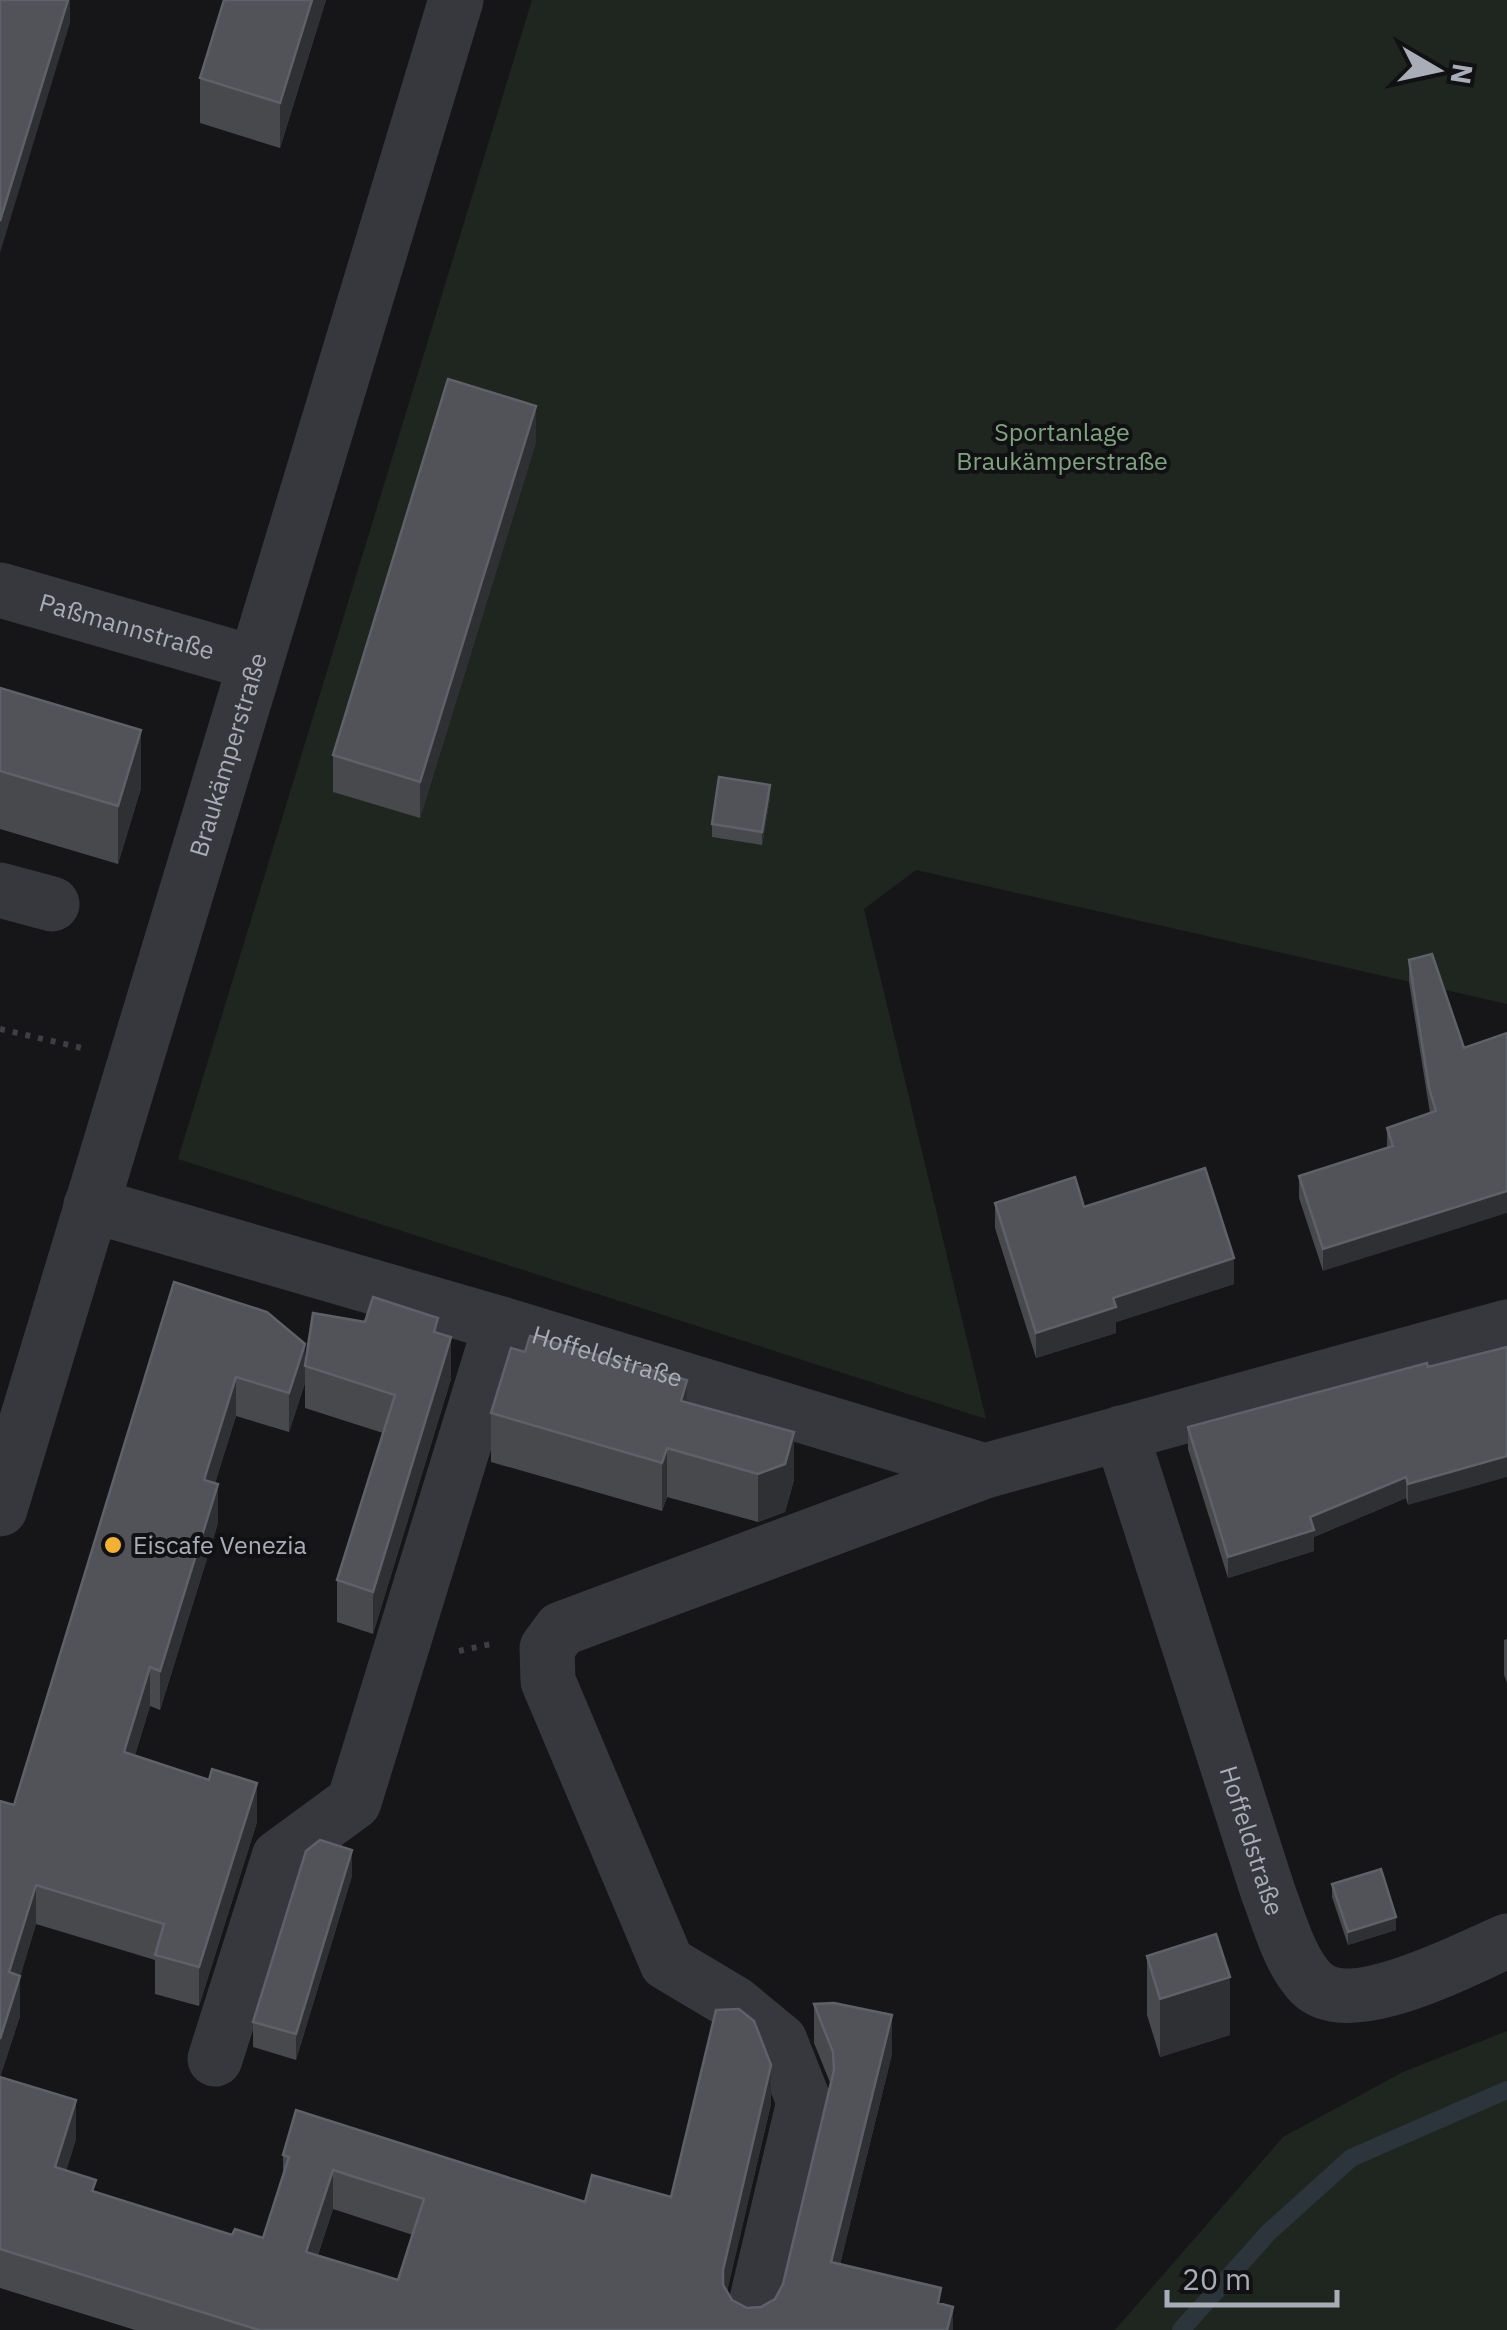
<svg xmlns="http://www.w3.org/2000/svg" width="1507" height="2330" font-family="'IBM Plex Sans',sans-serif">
  <rect width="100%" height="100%" fill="#161618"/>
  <g fill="#1e261f">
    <path d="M 532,0 L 1507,0 L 1507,1004 L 916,870 L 864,909 L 986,1419 L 178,1159 Z"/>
    <path d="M 1507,2031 L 1507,2330 L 1115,2330 L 1283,2137 L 1403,2072 Z"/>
  </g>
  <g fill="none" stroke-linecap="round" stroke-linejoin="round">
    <path stroke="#2c353c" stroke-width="18" d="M 1181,2330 L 1269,2232 L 1351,2158 L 1507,2090"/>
    <g stroke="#3d3f44" stroke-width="6" stroke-dasharray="5 8" stroke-linecap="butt">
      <path d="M 0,1029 L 82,1048"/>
      <path d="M 459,1651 L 491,1644"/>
    </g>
    <g stroke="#37383d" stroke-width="55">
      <path id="s1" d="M 0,590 L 254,663"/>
      <path d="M 0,890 L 52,904"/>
      <path id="s2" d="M 91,1205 L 501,1324 L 985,1471 L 1507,1327"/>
      <path id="s3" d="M 1121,1433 L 1268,1892 C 1279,1920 1289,1960 1311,1983 C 1350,2022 1464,1959 1507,1941"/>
      <path id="s4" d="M 0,1509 L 456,0"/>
      <path d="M 215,2059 L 279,1857 L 354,1802 L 501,1324"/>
      <path d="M 753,2316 L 804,2102 L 780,2041 L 734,2003 L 667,1963 L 548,1681 L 547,1648 L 561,1629 L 985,1471"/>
    </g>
  </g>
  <g fill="#47494d" fill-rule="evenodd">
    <path d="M 224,0 L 326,0 L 280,148 L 200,123 L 200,78 Z"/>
    <path d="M 536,442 L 420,818 L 333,792 L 333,755 Z"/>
    <path d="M 0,688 L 141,788 L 118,864 L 0,829 Z"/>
    <path d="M 770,798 L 762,845 L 712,837 L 712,824 Z"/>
    <path d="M 1409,960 L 1464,1048 L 1507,1033 L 1323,1271 L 1299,1198 L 1299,1176 L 1387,1148 L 1387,1128 L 1430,1113 L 1409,982 Z"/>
    <path d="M 995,1203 L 1084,1207 L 1234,1284 L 1116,1322 L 1116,1333 L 1036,1358 L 995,1228 Z"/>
    <path d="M 174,1282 L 305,1383 L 289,1432 L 236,1416 L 215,1483 L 218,1523 L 160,1710 L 150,1706 L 135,1755 L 257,1822 L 199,2006 L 155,1994 L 155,1960 L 36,1924 L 20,1977 L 20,2016 L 0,2077 L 76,2139 L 66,2171 L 96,2192 L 232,2235 L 263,2238 L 283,2177 L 283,2155 L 585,2202 L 671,2197 L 771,2104 L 727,2291 L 732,2300 L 747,2308 L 761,2307 L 775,2299 L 783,2284 L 831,2085 L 814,2043 L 814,2004 L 892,2054 L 840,2264 L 941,2304 L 953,2330 L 135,2330 L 0,2288 L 0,1801 L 14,1805 ZM 333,2209 L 413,2235 L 398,2280 L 318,2255 Z"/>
    <path d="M 438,1334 L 451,1379 L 373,1634 L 337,1622 L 337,1580 L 383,1433 L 305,1408 L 305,1366 Z"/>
    <path d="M 1427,1363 L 1408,1505 L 1406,1498 L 1314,1537 L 1314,1551 L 1228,1578 L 1188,1449 L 1188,1427 Z"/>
    <path d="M 687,1403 L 794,1480 L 785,1512 L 758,1522 L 667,1497 L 662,1511 L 491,1462 L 491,1413 Z"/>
    <path d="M 1507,1639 L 1507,1683 L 1504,1675 L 1504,1640 Z"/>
    <path d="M 352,1876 L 296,2060 L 253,2047 L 253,2022 Z"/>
    <path d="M 1332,1884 L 1396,1930 L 1348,1945 L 1332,1897 Z"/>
    <path d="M 1147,1956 L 1230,2035 L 1160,2057 L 1147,2015 Z"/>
  </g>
  <g fill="#2f3033">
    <path d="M 68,0 L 70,0 L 70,23 L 0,253 L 0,221 Z"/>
    <path d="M 312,0 L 326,0 L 280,148 L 280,103 Z"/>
    <path d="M 536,406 L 536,442 L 420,818 L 420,782 Z"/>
    <path d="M 141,730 L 141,788 L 118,864 L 118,806 Z"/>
    <path d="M 770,785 L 770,798 L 762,845 L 762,832 Z"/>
    <path d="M 1507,1191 L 1507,1213 L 1323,1271 L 1323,1249 Z"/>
    <path d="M 1234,1258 L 1234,1284 L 1116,1322 L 1116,1333 L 1036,1358 L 1036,1333 L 1113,1298 Z"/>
    <path d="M 451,1337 L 451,1379 L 373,1634 L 373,1592 Z"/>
    <path d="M 305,1344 L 305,1383 L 289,1432 L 289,1393 Z"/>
    <path d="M 236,1377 L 236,1416 L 204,1519 L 204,1480 Z"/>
    <path d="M 687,1380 L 687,1429 L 681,1401 Z"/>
    <path d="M 794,1432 L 794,1480 L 785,1512 L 758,1522 L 758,1474 Z"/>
    <path d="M 667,1448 L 667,1497 L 662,1511 L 662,1463 Z"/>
    <path d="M 1507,1456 L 1507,1477 L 1408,1505 L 1408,1484 Z"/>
    <path d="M 1406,1477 L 1406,1498 L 1314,1537 L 1314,1551 L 1228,1578 L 1228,1557 L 1310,1517 Z"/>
    <path d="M 218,1484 L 218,1523 L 160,1710 L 160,1671 Z"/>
    <path d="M 150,1667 L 150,1706 L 124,1791 L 124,1752 Z"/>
    <path d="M 257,1783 L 257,1822 L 199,2006 L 199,1967 Z"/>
    <path d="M 352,1850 L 352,1876 L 296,2060 L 296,2034 Z"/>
    <path d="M 36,1885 L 36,1924 L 20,1977 L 20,2016 L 0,2078 L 0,2039 L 9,1972 Z"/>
    <path d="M 1396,1917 L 1396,1930 L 1348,1945 L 1348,1932 Z"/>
    <path d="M 1230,1977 L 1230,2035 L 1160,2057 L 1160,1999 Z"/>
    <path d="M 892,2015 L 892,2054 L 831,2301 L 831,2262 Z"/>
    <path d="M 771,2065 L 771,2104 L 723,2309 L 723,2270 Z"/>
    <path d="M 76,2100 L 76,2139 L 55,2206 L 55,2167 Z"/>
    <path d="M 333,2170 L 333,2209 L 306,2291 L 306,2252 Z"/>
    <path d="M 953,2307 L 953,2330 L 947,2330 Z"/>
  </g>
  <g fill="#525359" stroke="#5f6168" stroke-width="2.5" fill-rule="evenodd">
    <path d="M 0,0 L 68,0 L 0,221 Z"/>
    <path d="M 224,0 L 312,0 L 280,103 L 200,78 Z"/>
    <path d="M 448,379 L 536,406 L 420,782 L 333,755 Z"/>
    <path d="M 0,688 L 141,730 L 118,806 L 0,771 Z"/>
    <path d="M 719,777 L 770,785 L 762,832 L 712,824 Z"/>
    <path d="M 1432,954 L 1464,1048 L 1507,1033 L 1507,1191 L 1323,1249 L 1299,1176 L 1393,1146 L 1387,1128 L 1436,1111 L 1429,1088 L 1409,960 Z"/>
    <path d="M 1205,1168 L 1234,1258 L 1113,1298 L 1116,1307 L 1036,1333 L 995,1203 L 1075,1177 L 1084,1207 Z"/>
    <path d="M 174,1282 L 267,1312 L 305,1344 L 289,1393 L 236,1377 L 204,1480 L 218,1484 L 160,1671 L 150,1667 L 124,1752 L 209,1780 L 212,1769 L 257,1783 L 199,1967 L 155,1955 L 164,1924 L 36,1885 L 9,1972 L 20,1976 L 0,2039 L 0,1801 L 14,1805 Z"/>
    <path d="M 373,1297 L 438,1318 L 434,1332 L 451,1337 L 373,1592 L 337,1580 L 395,1395 L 305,1366 L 313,1313 L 365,1322 Z"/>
    <path d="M 530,1336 L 687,1380 L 681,1401 L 794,1432 L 785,1464 L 758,1474 L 667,1448 L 662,1463 L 491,1413 L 511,1348 L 525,1352 Z"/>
    <path d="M 1507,1347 L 1507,1456 L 1408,1484 L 1406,1477 L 1310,1517 L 1314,1530 L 1228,1557 L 1188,1427 L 1427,1363 L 1428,1367 Z"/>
    <path d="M 320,1840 L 352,1850 L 296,2034 L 253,2022 L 306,1851 Z"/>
    <path d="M 1381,1869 L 1396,1917 L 1348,1932 L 1332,1884 Z"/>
    <path d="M 1216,1934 L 1230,1977 L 1160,1999 L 1147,1956 Z"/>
    <path d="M 834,2003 L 892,2015 L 831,2262 L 941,2288 L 938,2303 L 953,2307 L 947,2330 L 259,2330 L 0,2249 L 0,2077 L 76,2100 L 55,2167 L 96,2180 L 92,2191 L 232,2235 L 235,2229 L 263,2238 L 289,2157 L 283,2155 L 296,2110 L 585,2202 L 592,2175 L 671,2197 L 716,2010 L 739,2009 L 754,2021 L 771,2065 L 723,2270 L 723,2285 L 732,2300 L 747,2308 L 761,2307 L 775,2299 L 783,2284 L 834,2070 L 833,2052 L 814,2004 ZM 333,2170 L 424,2199 L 398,2280 L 306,2252 Z"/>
  </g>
  <circle fill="#f2b134" stroke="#111113" stroke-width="4" cx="113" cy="1545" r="10"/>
  <g text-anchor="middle" stroke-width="8" stroke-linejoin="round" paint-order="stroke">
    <g font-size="25" fill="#7fa381" stroke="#111113">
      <text x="1062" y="441">Sportanlage<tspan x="1062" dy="29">Braukämperstraße</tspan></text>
    </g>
    <g font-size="25" fill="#a8adb8" stroke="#111113">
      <text dy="9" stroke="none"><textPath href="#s1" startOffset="132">Paßmannstraße</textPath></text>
      <text dy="9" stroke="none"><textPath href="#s4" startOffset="788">Braukämperstraße</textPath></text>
      <text dy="9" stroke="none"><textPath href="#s2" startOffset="538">Hoffeldstraße</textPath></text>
      <text dy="9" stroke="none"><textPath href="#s3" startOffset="428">Hoffeldstraße</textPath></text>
    </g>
    <g font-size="25" fill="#a8adb8" stroke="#111113" text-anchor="start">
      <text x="133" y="1554">Eiscafe Venezia</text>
    </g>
  </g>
  <g transform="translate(1437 70) rotate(99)" stroke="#111113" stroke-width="8" paint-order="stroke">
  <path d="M0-8L18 38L0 25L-18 38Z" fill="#a8adb8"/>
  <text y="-15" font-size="28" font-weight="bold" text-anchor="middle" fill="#a8adb8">N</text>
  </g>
  <path d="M1167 2290v15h170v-15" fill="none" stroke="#a8adb8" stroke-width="5"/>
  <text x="1182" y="2290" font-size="30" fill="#a8adb8" stroke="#111113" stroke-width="8" paint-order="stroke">20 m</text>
</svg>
